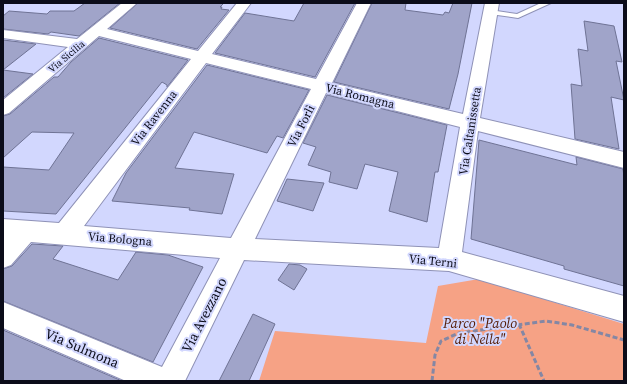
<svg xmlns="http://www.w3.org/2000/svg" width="627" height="384" font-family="'Source Serif 4',serif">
  <rect width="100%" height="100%" fill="#d2d7fe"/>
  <path fill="#f6a285" d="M 479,279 L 624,324 L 624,381 L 259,381 L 275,331 L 426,343 L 438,286 Z"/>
  <g fill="#a0a4c9" stroke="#6f7395">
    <path d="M 85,3 L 120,3 L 79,36 L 51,32 L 48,34 L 3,29 L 3,16 L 9,11 L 47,14 L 50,11 L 74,11 Z"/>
    <path d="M 138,3 L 224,3 L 220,7 L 222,7 L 221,9 L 229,10 L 197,49 L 110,28 Z"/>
    <path d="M 304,3 L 355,3 L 315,77 L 215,53 L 245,13 L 294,21 Z"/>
    <path d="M 372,3 L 406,3 L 405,10 L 443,15 L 445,12 L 449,13 L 453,3 L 472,3 L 458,74 L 449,109 L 334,82 Z"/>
    <path d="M 584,21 L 614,26 L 622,62 L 616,61 L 624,100 L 611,97 L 619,149 L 575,139 L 571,84 L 582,86 L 578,49 L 588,51 Z"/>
    <path d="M 99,38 L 188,60 L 167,87 L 167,85 L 162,82 L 56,214 L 3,211 L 3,167 L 49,170 L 74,133 L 32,132 L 3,158 L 3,116 L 10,114 L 54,77 L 58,77 L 71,62 Z"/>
    <path d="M 3,40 L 36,44 L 3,70 L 33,74 L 3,98 Z"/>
    <path d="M 207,65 L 309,90 L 283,138 L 277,136 L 267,153 L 194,132 L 175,168 L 234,174 L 222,214 L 189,210 L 190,208 L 112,201 L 126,173 Z"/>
    <path d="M 327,95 L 447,125 L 438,172 L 435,172 L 427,222 L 389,211 L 398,172 L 365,164 L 357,189 L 329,182 L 331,172 L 308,165 L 316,147 L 303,143 Z"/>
    <path d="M 479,140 L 577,165 L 576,157 L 623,169 L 624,177 L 624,286 L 564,269 L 564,266 L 471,239 Z"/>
    <path d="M 287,179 L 324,183 L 313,211 L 277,201 Z"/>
    <path d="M 32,244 L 63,246 L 53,259 L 118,280 L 136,252 L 168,255 L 203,267 L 153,362 L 3,301 L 3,269 L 12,266 Z"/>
    <path d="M 289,264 L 300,265 L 307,269 L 294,290 L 278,280 Z"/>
    <path d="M 253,314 L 275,324 L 249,381 L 219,381 Z"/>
    <path d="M 3,330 L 122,381 L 3,381 Z"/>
  </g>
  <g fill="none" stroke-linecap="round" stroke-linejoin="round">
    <defs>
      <path id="lane" d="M 541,3 L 551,3 L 518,18 L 490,14 L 486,12 L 490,10 L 517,14 Z"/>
      <path id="street" d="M 122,3 L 137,3 L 107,29 L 198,51 L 237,3 L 251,3 L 212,54 L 316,79 L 357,3 L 371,3 L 332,83 L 463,114 L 485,3 L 499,3 L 480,118 L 624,152 L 624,168 L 478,131 L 462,252 L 624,296 L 624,322 L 449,271 L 244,260 L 185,381 L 126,381 L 3,328 L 3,302 L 162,367 L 220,258 L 31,242 L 11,265 L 3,268 L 3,219 L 59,223 L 191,59 L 99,36 L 9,113 L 3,115 L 3,100 L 68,47 L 3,38 L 3,30 L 77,39 ZM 206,63 L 311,89 L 231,238 L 84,226 ZM 326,93 L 460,127 L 439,248 L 255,239 Z"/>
    </defs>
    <use href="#lane" stroke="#8f92b7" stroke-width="2"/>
    <use href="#street" stroke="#8f92b7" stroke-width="2"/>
    <g stroke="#8487a4" stroke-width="3" stroke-dasharray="5 2.5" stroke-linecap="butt">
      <path d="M 519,324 L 544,381"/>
      <path d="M 432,381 L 435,355 L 441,341 L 459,333 L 546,321 L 572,325 L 624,340"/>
    </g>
    <use href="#lane" fill="#fff" fill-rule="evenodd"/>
    <use href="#street" fill="#fff" fill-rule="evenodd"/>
  </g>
  <g text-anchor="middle" stroke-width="4" stroke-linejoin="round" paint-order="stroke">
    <g font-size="10" fill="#0b0c19" stroke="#d2d7fe">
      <text transform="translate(66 56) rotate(-40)" y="4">Via Sicilia</text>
    </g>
    <g font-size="12" fill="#0b0c19" stroke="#d2d7fe">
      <text transform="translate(360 96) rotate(14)" y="4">Via Romagna</text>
      <text transform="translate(154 118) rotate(-52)" y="4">Via Ravenna</text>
      <text transform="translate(301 126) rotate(-63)" y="4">Via Forlì</text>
      <text transform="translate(470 131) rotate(-81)" y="4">Via Caltanissetta</text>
      <text transform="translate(120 239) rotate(5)" y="4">Via Bologna</text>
      <text transform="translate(433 261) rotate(6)" y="4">Via Terni</text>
    </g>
    <g font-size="14" fill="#0b0c19" stroke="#d2d7fe">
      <text transform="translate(204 315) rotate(-63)" y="5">Via Avezzano</text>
      <text transform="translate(82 348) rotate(23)" y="5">Via Sulmona</text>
    </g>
    <g font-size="14" font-style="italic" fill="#551b04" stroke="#d2d7fe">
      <text x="480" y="328">Parco "Paolo<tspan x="480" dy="16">di Nella"</tspan></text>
    </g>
  </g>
  <rect width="627" height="384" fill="none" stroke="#0b0c19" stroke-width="8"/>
</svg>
